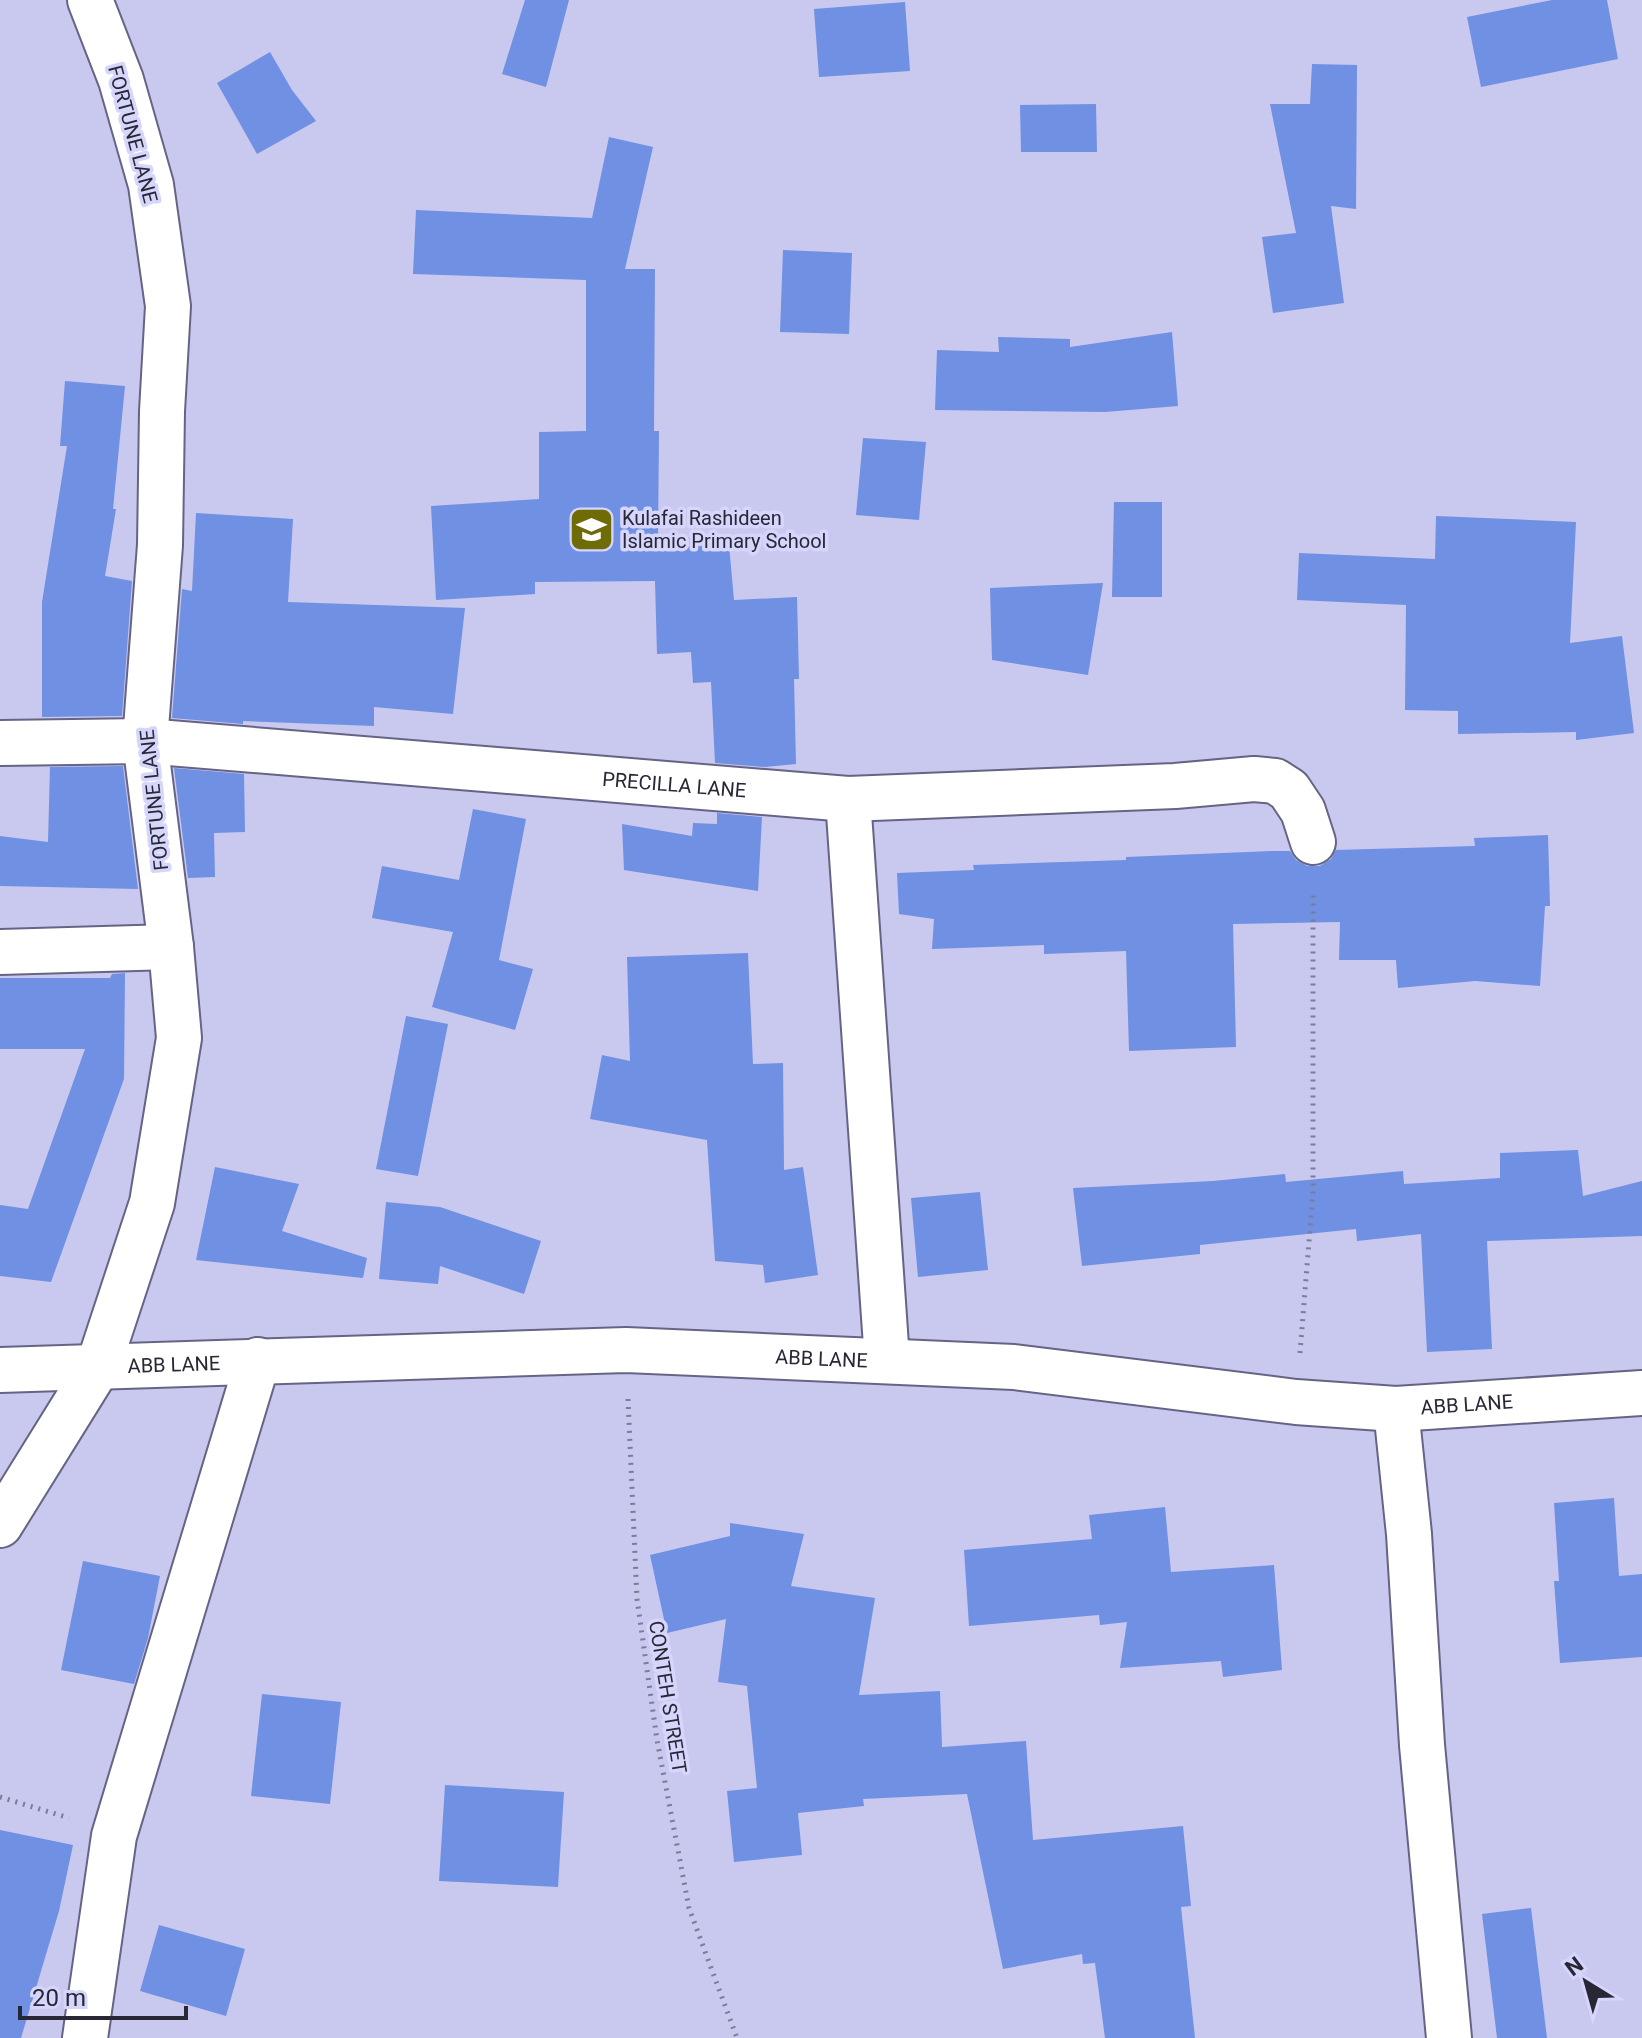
<svg xmlns="http://www.w3.org/2000/svg" width="1642" height="2038" font-family="Roboto,sans-serif">
  <rect width="100%" height="100%" fill="#c9c8ee"/>
  <g fill="#6f90e3">
    <path d="M 525,0 L 569,0 L 546,87 L 502,74 Z"/>
    <path d="M 1552,0 L 1607,0 L 1618,59 L 1481,87 L 1467,17 Z"/>
    <path d="M 905,2 L 910,71 L 819,77 L 814,9 Z"/>
    <path d="M 270,52 L 292,90 L 316,121 L 257,154 L 217,83 Z"/>
    <path d="M 1312,64 L 1357,65 L 1356,209 L 1331,206 L 1344,303 L 1273,313 L 1262,237 L 1296,233 L 1270,104 L 1310,104 Z"/>
    <path d="M 1096,104 L 1097,152 L 1021,152 L 1020,105 Z"/>
    <path d="M 609,137 L 653,147 L 625,269 L 655,269 L 654,431 L 659,431 L 658,540 L 728,534 L 734,600 L 797,597 L 799,679 L 794,679 L 796,764 L 765,767 L 715,763 L 711,682 L 693,683 L 691,652 L 657,654 L 655,581 L 535,582 L 535,594 L 436,600 L 431,506 L 539,499 L 539,432 L 586,431 L 586,280 L 413,274 L 416,210 L 592,218 Z"/>
    <path d="M 783,250 L 852,253 L 849,334 L 780,332 Z"/>
    <path d="M 1172,332 L 1178,406 L 1105,412 L 935,410 L 937,350 L 999,352 L 998,337 L 1070,339 L 1070,347 Z"/>
    <path d="M 65,381 L 125,386 L 113,509 L 116,509 L 105,576 L 132,581 L 122,716 L 42,717 L 42,602 L 67,446 L 60,446 Z"/>
    <path d="M 863,438 L 926,442 L 919,520 L 856,515 Z"/>
    <path d="M 1114,502 L 1162,502 L 1162,597 L 1112,597 Z"/>
    <path d="M 196,513 L 293,519 L 288,602 L 465,608 L 453,714 L 374,707 L 374,726 L 243,721 L 243,724 L 172,718 L 182,589 L 192,591 Z"/>
    <path d="M 1436,516 L 1576,522 L 1570,643 L 1622,636 L 1634,733 L 1576,740 L 1576,732 L 1458,734 L 1458,711 L 1405,710 L 1406,605 L 1297,600 L 1299,553 L 1435,559 Z"/>
    <path d="M 1103,583 L 1088,675 L 992,660 L 990,588 Z"/>
    <path d="M 123,766 L 138,889 L 0,886 L 0,836 L 48,842 L 50,767 Z"/>
    <path d="M 174,768 L 244,774 L 245,832 L 214,833 L 215,877 L 188,878 Z"/>
    <path d="M 473,809 L 526,819 L 499,960 L 533,969 L 515,1030 L 432,1007 L 453,932 L 372,918 L 382,866 L 459,880 Z"/>
    <path d="M 717,813 L 762,817 L 758,891 L 624,870 L 622,824 L 692,836 L 693,823 L 717,824 Z"/>
    <path d="M 1548,835 L 1550,906 L 1545,906 L 1540,986 L 1475,981 L 1398,988 L 1396,960 L 1339,960 L 1340,922 L 1233,924 L 1236,1047 L 1129,1051 L 1126,951 L 1044,954 L 1044,945 L 932,949 L 934,919 L 899,914 L 897,873 L 974,870 L 973,865 L 1126,860 L 1126,857 L 1273,851 L 1290,851 L 1296,860 L 1307,866 L 1320,866 L 1331,859 L 1336,850 L 1475,846 L 1474,838 Z"/>
    <path d="M 748,953 L 753,1064 L 783,1063 L 784,1170 L 803,1167 L 818,1275 L 765,1283 L 763,1265 L 715,1261 L 707,1140 L 590,1119 L 602,1055 L 630,1061 L 627,957 Z"/>
    <path d="M 125,973 L 124,1079 L 51,1282 L 0,1276 L 0,1205 L 28,1209 L 85,1049 L 0,1049 L 0,978 L 110,978 L 112,974 Z"/>
    <path d="M 406,1016 L 448,1024 L 418,1176 L 376,1169 Z"/>
    <path d="M 1578,1150 L 1583,1196 L 1642,1181 L 1642,1236 L 1487,1241 L 1492,1349 L 1427,1352 L 1421,1234 L 1357,1241 L 1356,1229 L 1200,1245 L 1200,1254 L 1082,1266 L 1073,1188 L 1213,1181 L 1285,1174 L 1286,1182 L 1403,1171 L 1404,1184 L 1500,1178 L 1500,1153 Z"/>
    <path d="M 215,1167 L 299,1184 L 282,1231 L 367,1258 L 363,1278 L 196,1260 Z"/>
    <path d="M 980,1192 L 988,1270 L 918,1277 L 911,1198 Z"/>
    <path d="M 386,1202 L 440,1207 L 541,1241 L 524,1294 L 440,1266 L 438,1284 L 379,1279 Z"/>
    <path d="M 1614,1498 L 1619,1576 L 1642,1574 L 1642,1657 L 1560,1663 L 1554,1581 L 1559,1581 L 1554,1503 Z"/>
    <path d="M 1165,1507 L 1171,1572 L 1274,1565 L 1282,1670 L 1223,1677 L 1221,1661 L 1120,1668 L 1127,1622 L 1100,1625 L 1099,1615 L 969,1626 L 964,1550 L 1092,1539 L 1089,1515 Z"/>
    <path d="M 730,1523 L 804,1534 L 791,1586 L 875,1598 L 859,1695 L 940,1691 L 942,1747 L 1026,1741 L 1033,1840 L 1183,1826 L 1191,1906 L 1181,1907 L 1195,2038 L 1105,2038 L 1095,1963 L 1083,1964 L 1082,1954 L 1003,1969 L 967,1794 L 863,1799 L 864,1806 L 798,1813 L 802,1855 L 734,1862 L 727,1791 L 757,1788 L 747,1686 L 718,1682 L 726,1619 L 667,1633 L 650,1555 L 730,1536 Z"/>
    <path d="M 83,1561 L 160,1576 L 148,1638 L 134,1684 L 61,1670 Z"/>
    <path d="M 262,1694 L 341,1702 L 330,1804 L 251,1796 Z"/>
    <path d="M 445,1785 L 564,1792 L 558,1887 L 439,1881 Z"/>
    <path d="M 0,1830 L 73,1845 L 59,1911 L 21,2038 L 0,2038 Z"/>
    <path d="M 1531,1908 L 1547,2038 L 1497,2038 L 1482,1914 Z"/>
    <path d="M 159,1925 L 245,1949 L 226,2016 L 140,1991 Z"/>
  </g>
  <g fill="none" stroke-linecap="round" stroke-linejoin="round">
    <defs>
      <g id="minor">
        <path id="s1" d="M 0,743 L 145,741 L 848,799 L 1175,786 L 1254,779 L 1275,781 L 1289,790 L 1303,811 L 1313,842"/>
        <path d="M 848,799 L 887,1360"/>
        <path d="M 0,952 L 171,947"/>
        <path id="s2" d="M 0,1370 L 626,1350 L 1014,1367 L 1296,1402 L 1396,1409 L 1642,1393"/>
        <path d="M 1396,1409 L 1409,1534 L 1422,1745 L 1449,2038"/>
        <path d="M 0,1525 L 98,1367 L 152,1203 L 179,1038 L 171,947 L 145,741 L 160,545 L 162,411 L 168,306 L 151,185 L 121,80 L 90,0"/>
        <path d="M 85,2038 L 114,1836 L 258,1360"/>
      </g>
    </defs>
    <use href="#minor" stroke="#666485" stroke-width="48"/>
    <g stroke="#7d7c97" stroke-width="5" stroke-dasharray="2 6" stroke-linecap="butt">
      <path d="M 1300,1353 L 1313,1192 L 1313,891"/>
      <path d="M 628,1399 L 637,1599 L 657,1740 L 689,1908 L 737,2038"/>
      <path d="M 0,1797 L 69,1818"/>
    </g>
    <use href="#minor" stroke="#fff" stroke-width="44"/>
  </g>
  <defs>
    <symbol id="school-square" viewBox="-11 -11 22 22"><rect x="-9" y="-9" width="18" height="18" rx="4" fill="#6f6b06" stroke="#d6d5fb"/><path d="M0-5L7-2L0 1L-7-2ZM-4 1L0 2.5L4 1V4Q0 6-4 4Z" fill="#fff"/></symbol>
  </defs>
  <g fill-rule="evenodd">
    <use href="#school-square" x="566" y="504" width="51" height="51"/>
  </g>
  <g text-anchor="middle" stroke-width="7" stroke-linejoin="round" paint-order="stroke">
    <g font-size="20" fill="#282735" stroke="#d6d5fb">
      <text transform="translate(133 134) rotate(75)" y="7">FORTUNE LANE</text>
      <text dy="7" stroke="none"><textPath href="#s1" startOffset="676">PRECILLA LANE</textPath></text>
      <text transform="translate(154 800) rotate(-96)" y="7">FORTUNE LANE</text>
      <text dy="7" stroke="none"><textPath href="#s2" startOffset="822">ABB LANE</textPath></text>
      <text dy="7" stroke="none"><textPath href="#s2" startOffset="174">ABB LANE</textPath></text>
      <text dy="7" stroke="none"><textPath href="#s2" startOffset="1470">ABB LANE</textPath></text>
      <text transform="translate(668 1697) rotate(81)" y="7">CONTEH STREET</text>
    </g>
    <g font-size="20" fill="#282735" stroke="#d6d5fb" text-anchor="start">
      <text x="622" y="525">Kulafai Rashideen<tspan x="622" dy="23">Islamic Primary School</tspan></text>
    </g>
  </g>
  <g transform="translate(1586 1982) rotate(323)" stroke="#d6d5fb" stroke-width="6" paint-order="stroke">
  <path d="M0-6L14 30L0 20L-14 30Z" fill="#282735"/>
  <text y="-12" font-size="22" font-weight="bold" text-anchor="middle" fill="#282735">N</text>
  </g>
  <path d="M20 2006v12h166v-12" fill="none" stroke="#282735" stroke-width="4"/>
  <text x="32" y="2006" font-size="24" fill="#282735" stroke="#d6d5fb" stroke-width="6" paint-order="stroke">20 m</text>
</svg>
